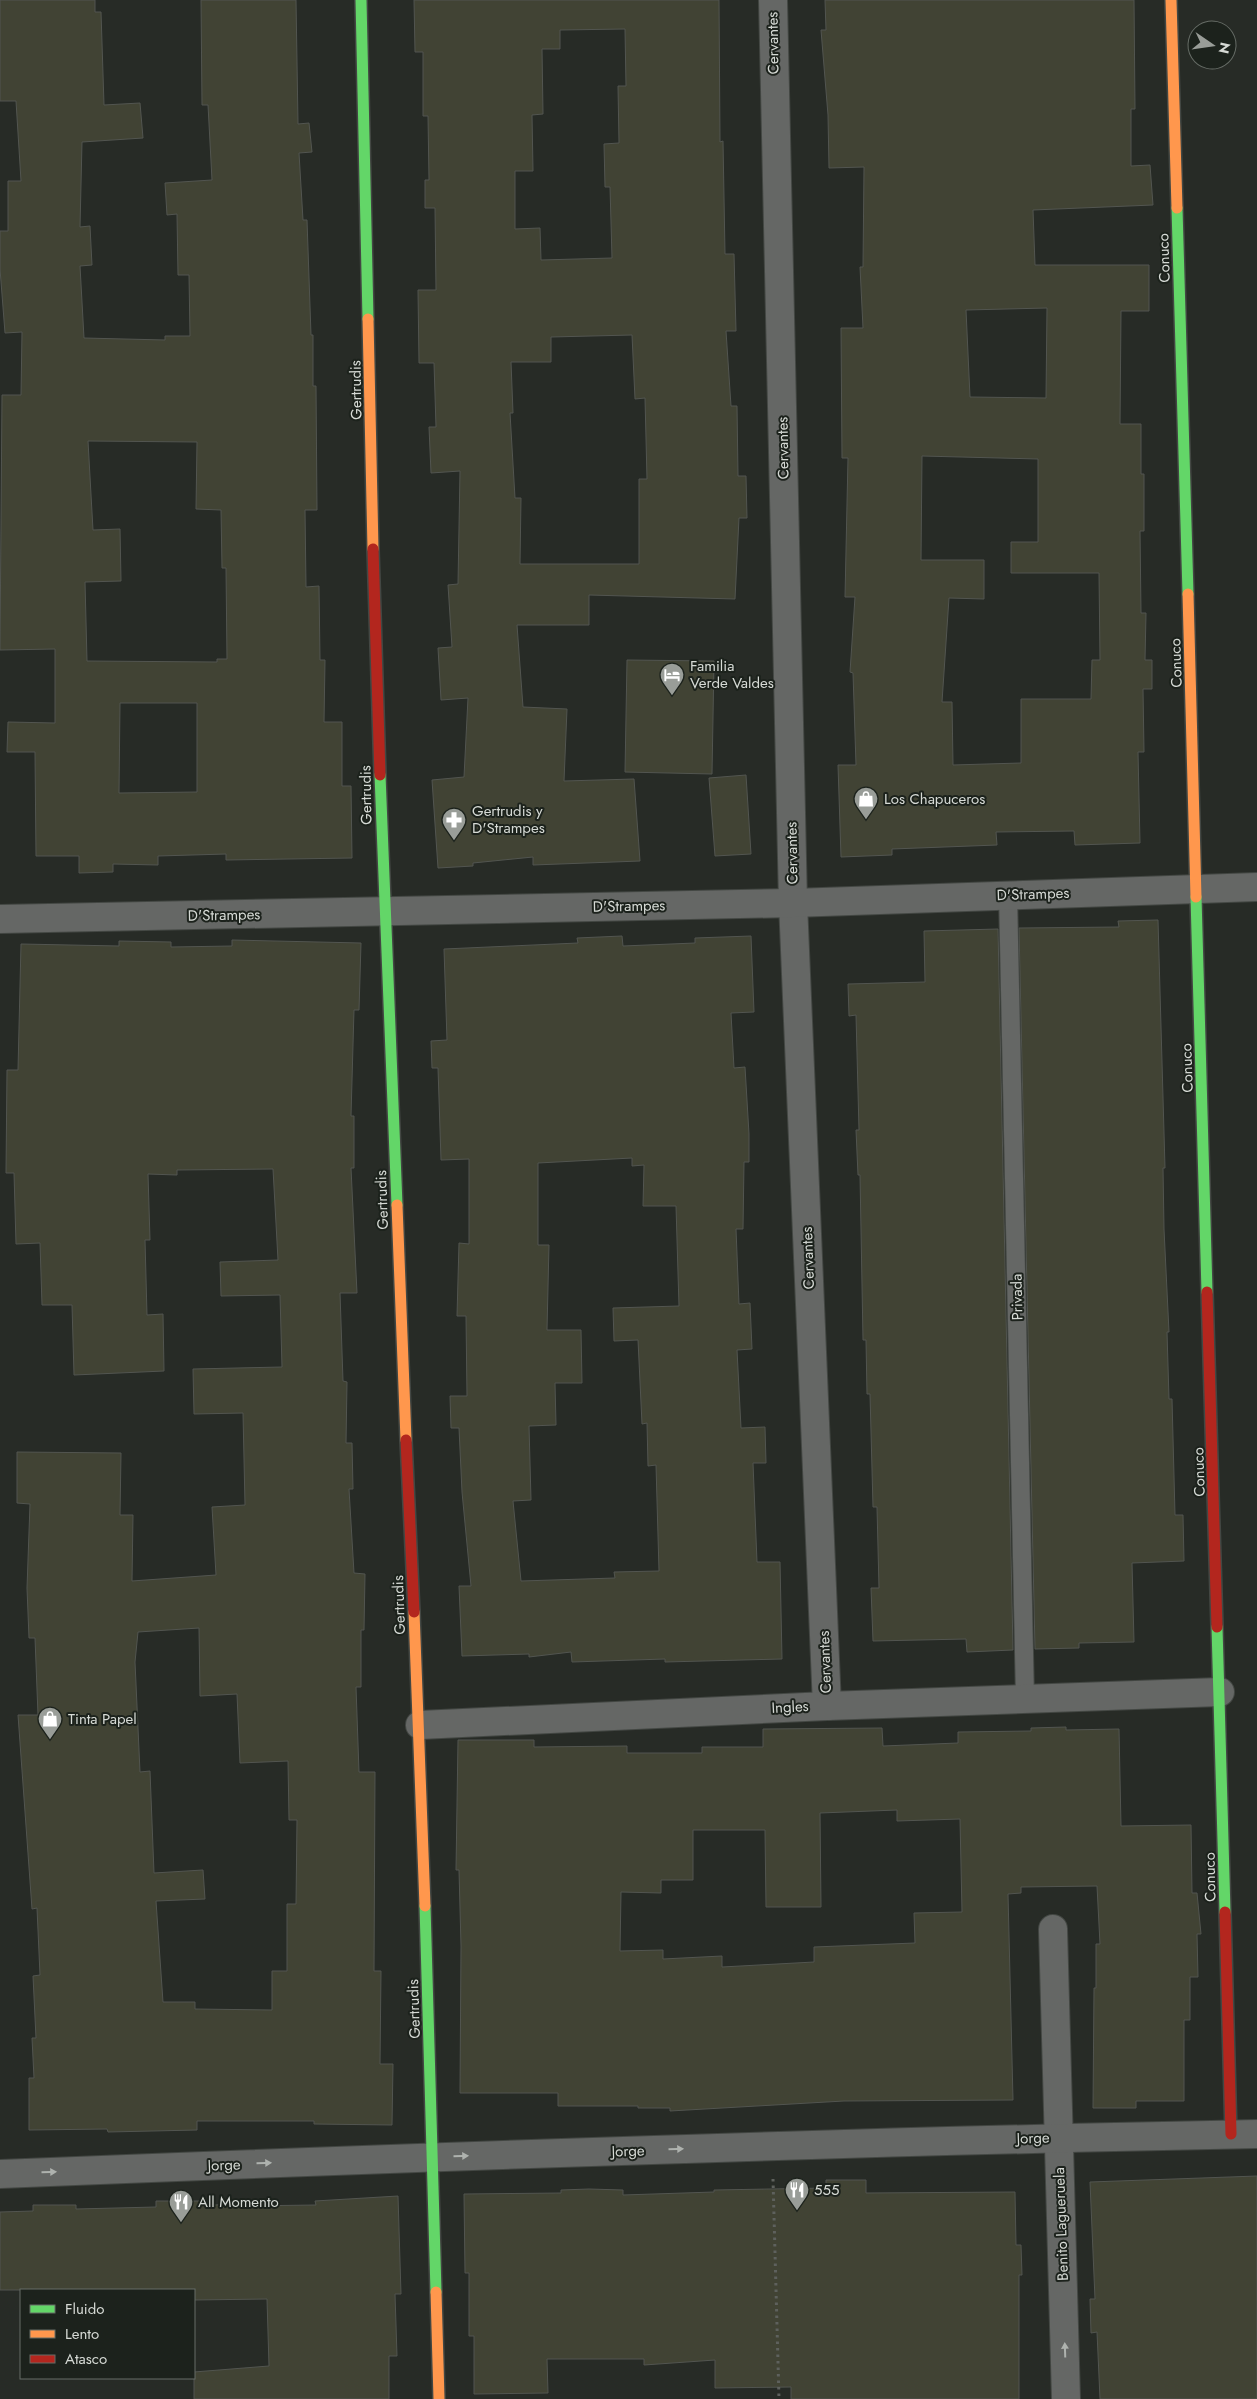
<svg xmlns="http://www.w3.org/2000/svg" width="1257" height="2399" font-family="Jost,sans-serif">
  <rect width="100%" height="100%" fill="#272b26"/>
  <g fill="#414334" stroke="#525550" fill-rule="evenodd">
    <path d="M 0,0 L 95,0 L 95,12 L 101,12 L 104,105 L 140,103 L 143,138 L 82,142 L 80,227 L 90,226 L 92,265 L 80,266 L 84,338 L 165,340 L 165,336 L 190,336 L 189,275 L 178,275 L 177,214 L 167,215 L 165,183 L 212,180 L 208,105 L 202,105 L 201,0 L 296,0 L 298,124 L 309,123 L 312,152 L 299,153 L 303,220 L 307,220 L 311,335 L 313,335 L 313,386 L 316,386 L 317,510 L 305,510 L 306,587 L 319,586 L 320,660 L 325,660 L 324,722 L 342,722 L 342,786 L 351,786 L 352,858 L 226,860 L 226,854 L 158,856 L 158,865 L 113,864 L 113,872 L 79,873 L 79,856 L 36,856 L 35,752 L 7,752 L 8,722 L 55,723 L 55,649 L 0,650 L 2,395 L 21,395 L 22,332 L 5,333 L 0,269 L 0,231 L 8,231 L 8,181 L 21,181 L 16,101 L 0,101 ZM 88,441 L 197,442 L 196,509 L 221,510 L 222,568 L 226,568 L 227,659 L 217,659 L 217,662 L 87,661 L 85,582 L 121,581 L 120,529 L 93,530 ZM 120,703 L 197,703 L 197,792 L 119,793 Z"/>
    <path d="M 414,0 L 719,0 L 720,142 L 723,141 L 725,254 L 734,254 L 736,331 L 726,331 L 731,406 L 737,406 L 738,476 L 746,476 L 747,518 L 739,518 L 735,599 L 589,595 L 589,625 L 517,625 L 523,707 L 567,709 L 564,781 L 634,779 L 640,861 L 533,865 L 533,857 L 473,863 L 473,866 L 438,868 L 432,780 L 464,777 L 468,698 L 441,700 L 438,648 L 452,647 L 448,585 L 458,584 L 460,471 L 431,473 L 429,427 L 436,427 L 434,363 L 419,363 L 418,290 L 436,290 L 435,208 L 425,208 L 425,180 L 429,180 L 428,116 L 423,116 L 423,52 L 415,52 ZM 625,29 L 626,86 L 618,86 L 619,143 L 604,144 L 605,187 L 610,187 L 612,258 L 541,260 L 540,228 L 515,229 L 515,171 L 533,171 L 532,115 L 543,114 L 542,49 L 560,49 L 560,30 ZM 632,335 L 635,399 L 645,398 L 647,479 L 639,479 L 639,564 L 520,564 L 521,498 L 515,498 L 510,413 L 513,413 L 511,362 L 551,362 L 551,337 Z"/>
    <path d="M 825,0 L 1134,0 L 1135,109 L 1131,109 L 1131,166 L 1150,165 L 1153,205 L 1033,210 L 1035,265 L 1149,265 L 1149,311 L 1121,311 L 1120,424 L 1141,424 L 1141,474 L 1144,474 L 1144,531 L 1140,531 L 1141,613 L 1146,613 L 1145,660 L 1152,660 L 1152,689 L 1143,689 L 1144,752 L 1138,752 L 1140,843 L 1075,845 L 1074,831 L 996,832 L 997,845 L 892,849 L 892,855 L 841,857 L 838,765 L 856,765 L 853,673 L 850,672 L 855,597 L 845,597 L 848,458 L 842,458 L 841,328 L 863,328 L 860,267 L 863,267 L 864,167 L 829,168 L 828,115 L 821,30 L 826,30 ZM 1047,308 L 1046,398 L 970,397 L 966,310 ZM 922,456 L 1038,459 L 1038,542 L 1011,542 L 1011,573 L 1099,573 L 1100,660 L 1092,660 L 1091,699 L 1021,699 L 1021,763 L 953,765 L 952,702 L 942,702 L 949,598 L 984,599 L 984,560 L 921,560 Z"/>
    <path d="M 627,660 L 714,661 L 712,774 L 625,772 Z"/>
    <path d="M 746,775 L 751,854 L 715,856 L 709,778 Z"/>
    <path d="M 1158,920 L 1165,1168 L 1163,1168 L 1164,1229 L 1169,1332 L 1167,1332 L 1169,1399 L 1172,1399 L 1175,1515 L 1183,1515 L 1184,1561 L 1132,1563 L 1134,1642 L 1079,1643 L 1079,1648 L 1035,1649 L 1019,928 L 1119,927 L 1118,921 Z"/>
    <path d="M 998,929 L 1013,1650 L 967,1652 L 966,1639 L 873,1641 L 871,1588 L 879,1588 L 877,1507 L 873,1507 L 870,1394 L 867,1394 L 866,1340 L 863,1340 L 860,1175 L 858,1175 L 856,1130 L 859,1130 L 856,1015 L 849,1016 L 848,984 L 925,982 L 924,931 Z"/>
    <path d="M 622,936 L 623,946 L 695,943 L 695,938 L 751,936 L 754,1012 L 731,1013 L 734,1068 L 745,1067 L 749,1134 L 749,1162 L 744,1162 L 743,1229 L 736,1229 L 739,1304 L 750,1303 L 752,1349 L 737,1350 L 741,1428 L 765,1427 L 766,1463 L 753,1463 L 757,1562 L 780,1562 L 782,1659 L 665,1662 L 665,1659 L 572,1662 L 571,1652 L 529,1657 L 529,1654 L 462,1656 L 459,1586 L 471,1586 L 462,1492 L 459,1428 L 451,1428 L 450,1396 L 467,1396 L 466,1316 L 457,1316 L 459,1243 L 469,1244 L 469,1159 L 441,1160 L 438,1068 L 432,1068 L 431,1041 L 447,1040 L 444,949 L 578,943 L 577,938 ZM 632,1158 L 632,1166 L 644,1165 L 643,1206 L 676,1206 L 679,1306 L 613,1308 L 614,1341 L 638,1340 L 642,1424 L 647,1423 L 648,1466 L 656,1465 L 659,1571 L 614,1572 L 615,1578 L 521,1581 L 513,1501 L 531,1500 L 529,1426 L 556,1425 L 555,1383 L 582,1383 L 581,1330 L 547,1330 L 549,1245 L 538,1245 L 538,1163 Z"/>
    <path d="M 232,940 L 361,943 L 359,1010 L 354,1010 L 351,1116 L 354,1116 L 354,1168 L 351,1168 L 357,1293 L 340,1293 L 343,1381 L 347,1382 L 346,1443 L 352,1443 L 353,1489 L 349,1489 L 354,1573 L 365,1574 L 364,1630 L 361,1630 L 361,1687 L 356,1687 L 359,1772 L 375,1772 L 374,1971 L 381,1971 L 380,2064 L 393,2064 L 392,2125 L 314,2124 L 314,2121 L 197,2121 L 197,2130 L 108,2132 L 107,2129 L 29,2130 L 29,2078 L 34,2078 L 32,2038 L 36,2038 L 33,1976 L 40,1975 L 37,1908 L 32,1909 L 18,1715 L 38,1715 L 35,1638 L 29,1638 L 27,1588 L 30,1504 L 17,1503 L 17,1452 L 121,1453 L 120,1515 L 133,1515 L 132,1581 L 216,1575 L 212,1507 L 245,1505 L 243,1413 L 194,1414 L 193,1369 L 282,1367 L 280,1295 L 221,1296 L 220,1262 L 278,1260 L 273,1169 L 177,1170 L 177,1175 L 148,1174 L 150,1240 L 145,1240 L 147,1315 L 163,1314 L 164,1371 L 74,1375 L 72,1305 L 42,1305 L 40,1243 L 16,1244 L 14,1173 L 6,1173 L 7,1070 L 18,1070 L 21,944 L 119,946 L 119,941 L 171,942 L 171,947 L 232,946 ZM 199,1628 L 200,1696 L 237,1694 L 240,1763 L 288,1761 L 289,1820 L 297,1820 L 296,1904 L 287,1904 L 287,1971 L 272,1971 L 272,2010 L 195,2009 L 195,2002 L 163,2002 L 156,1901 L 205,1899 L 203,1870 L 154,1873 L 150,1771 L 140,1772 L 135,1662 L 138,1632 Z"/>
    <path d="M 1066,1727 L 1066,1730 L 1119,1729 L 1121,1826 L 1191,1825 L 1192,1893 L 1197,1893 L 1201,1934 L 1197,1934 L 1198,1977 L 1190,1977 L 1190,2020 L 1184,2020 L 1184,2101 L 1136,2101 L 1136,2108 L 1093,2108 L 1094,1988 L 1096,1988 L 1096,1944 L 1100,1944 L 1097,1886 L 1021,1887 L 1021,1893 L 1008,1894 L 1013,2100 L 844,2101 L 670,2111 L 670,2108 L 638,2108 L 638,2106 L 558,2106 L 558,2093 L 460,2093 L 461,1946 L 459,1870 L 456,1870 L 458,1740 L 534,1740 L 534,1747 L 627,1746 L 627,1753 L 702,1753 L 702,1747 L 763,1747 L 763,1729 L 882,1728 L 883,1746 L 958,1743 L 958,1732 L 1031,1731 L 1031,1728 ZM 897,1810 L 897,1821 L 960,1819 L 962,1912 L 914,1913 L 915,1943 L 814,1947 L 814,1962 L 722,1967 L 722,1956 L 663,1959 L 663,1950 L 620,1951 L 621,1892 L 661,1893 L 661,1880 L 693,1880 L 693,1830 L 765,1830 L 766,1907 L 821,1907 L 820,1813 Z"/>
    <path d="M 1257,2176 L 1257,2399 L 1100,2399 L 1097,2332 L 1091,2333 L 1090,2299 L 1095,2299 L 1090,2182 Z"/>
    <path d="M 826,2180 L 866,2180 L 866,2193 L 1015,2192 L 1016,2245 L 1021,2245 L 1022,2275 L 1019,2275 L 1019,2399 L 791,2399 L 791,2387 L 715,2388 L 715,2360 L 644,2365 L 644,2359 L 547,2359 L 548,2393 L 474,2394 L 474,2336 L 469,2336 L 469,2273 L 465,2273 L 464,2194 L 561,2193 L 561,2190 L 589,2189 L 623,2190 L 623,2195 L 714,2192 L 714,2190 L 826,2188 Z"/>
    <path d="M 398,2196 L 401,2294 L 395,2294 L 397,2356 L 389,2356 L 389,2399 L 194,2399 L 194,2372 L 269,2366 L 267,2299 L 194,2300 L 194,2290 L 0,2290 L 0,2212 L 33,2211 L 33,2205 L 76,2205 L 76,2209 L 156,2207 L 156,2201 L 214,2201 L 214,2205 L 242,2204 L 242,2206 L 316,2205 L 315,2201 Z"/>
  </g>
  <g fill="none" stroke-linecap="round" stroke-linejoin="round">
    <defs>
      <path id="lane" d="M 1008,894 L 1025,1699"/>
      <g id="street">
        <path d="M 773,0 L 793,903 L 827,1706"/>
        <path d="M 0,919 L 793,903 L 1257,887"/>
        <path d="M 420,1725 L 827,1706 L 1220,1692"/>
        <path d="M 1053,1929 L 1066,2399"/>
        <path d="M 0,2174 C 419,2157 838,2142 1257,2134"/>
      </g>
      <g id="fast">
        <path d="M 361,0 L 368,319"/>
        <path d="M 1177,208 L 1188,594"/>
        <path d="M 380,775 L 397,1205"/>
        <path d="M 1196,897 L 1207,1292"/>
        <path d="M 1217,1627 L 1225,1912"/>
        <path d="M 425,1906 L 436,2292"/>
      </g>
      <g id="slow">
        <path d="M 1171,0 L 1177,208"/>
        <path d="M 368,319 L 373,549"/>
        <path d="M 1188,594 L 1196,897"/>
        <path d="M 397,1205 L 406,1440"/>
        <path d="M 414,1612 L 425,1906"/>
        <path d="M 436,2292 L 439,2399"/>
      </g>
      <g id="jam">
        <path d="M 373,549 L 380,775"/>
        <path d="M 1207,1292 L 1217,1627"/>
        <path d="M 406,1440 L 414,1612"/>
        <path d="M 1225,1912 L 1231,2134"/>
      </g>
    </defs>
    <use href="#lane" stroke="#434743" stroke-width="20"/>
    <use href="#street" stroke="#434743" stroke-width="30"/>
    <use href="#fast" stroke="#434743" stroke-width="14"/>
    <use href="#slow" stroke="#434743" stroke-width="14"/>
    <use href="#jam" stroke="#434743" stroke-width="14"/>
    <path stroke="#5e615d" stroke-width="3" stroke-dasharray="2.5 4" stroke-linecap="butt" d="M 773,2179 L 779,2399"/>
    <use href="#lane" stroke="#656765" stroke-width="18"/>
    <use href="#street" stroke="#656765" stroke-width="28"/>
    <use href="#fast" stroke="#63d668" stroke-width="11"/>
    <use href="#slow" stroke="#ff974d" stroke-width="11"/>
    <use href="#jam" stroke="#b3261e" stroke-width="11"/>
  </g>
  <defs><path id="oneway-solid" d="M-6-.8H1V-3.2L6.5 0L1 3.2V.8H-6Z" transform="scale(1.25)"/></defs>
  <g fill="#aeb2ae">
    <use href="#oneway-solid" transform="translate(676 2149) rotate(-2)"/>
    <use href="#oneway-solid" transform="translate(461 2156) rotate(-2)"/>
    <use href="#oneway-solid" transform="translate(264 2163) rotate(-2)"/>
    <use href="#oneway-solid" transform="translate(49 2172) rotate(-2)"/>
    <use href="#oneway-solid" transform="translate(1065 2350) rotate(-92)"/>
  </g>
  <defs>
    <symbol id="hotel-pin" viewBox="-11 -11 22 30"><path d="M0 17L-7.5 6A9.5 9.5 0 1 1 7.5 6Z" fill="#999d98" stroke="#1c221c"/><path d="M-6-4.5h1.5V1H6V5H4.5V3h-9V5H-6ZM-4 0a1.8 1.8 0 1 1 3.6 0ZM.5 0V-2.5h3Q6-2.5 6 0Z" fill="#fff"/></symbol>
    <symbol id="shop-pin" viewBox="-11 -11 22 30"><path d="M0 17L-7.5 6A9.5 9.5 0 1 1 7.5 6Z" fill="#999d98" stroke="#1c221c"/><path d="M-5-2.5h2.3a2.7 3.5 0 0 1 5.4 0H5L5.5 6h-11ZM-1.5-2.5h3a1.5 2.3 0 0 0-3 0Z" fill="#fff"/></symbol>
    <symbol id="pharmacy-pin" viewBox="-11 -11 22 30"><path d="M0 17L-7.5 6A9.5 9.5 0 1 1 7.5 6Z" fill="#999d98" stroke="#1c221c"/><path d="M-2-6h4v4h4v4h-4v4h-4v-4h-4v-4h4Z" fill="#fff"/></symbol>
    <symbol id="restaurant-pin" viewBox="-11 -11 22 30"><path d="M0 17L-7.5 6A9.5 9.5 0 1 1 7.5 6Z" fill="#999d98" stroke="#1c221c"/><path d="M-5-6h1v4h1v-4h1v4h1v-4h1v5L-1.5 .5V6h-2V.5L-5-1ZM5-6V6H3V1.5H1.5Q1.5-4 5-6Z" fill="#fff"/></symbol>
  </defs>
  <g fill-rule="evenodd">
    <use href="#hotel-pin" x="658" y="661" width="28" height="38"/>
    <use href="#shop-pin" x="852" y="785" width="28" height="38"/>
    <use href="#pharmacy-pin" x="440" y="806" width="28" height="38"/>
    <use href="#shop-pin" x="36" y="1705" width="28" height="38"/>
    <use href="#restaurant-pin" x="783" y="2176" width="28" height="38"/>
    <use href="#restaurant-pin" x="167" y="2188" width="28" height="38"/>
  </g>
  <g text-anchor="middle" stroke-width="4" stroke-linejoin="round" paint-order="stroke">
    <g font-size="15" fill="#d6dad5" stroke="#1c221c">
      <text transform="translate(773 43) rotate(-91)" y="5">Cervantes</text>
      <text transform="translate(1164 258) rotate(-92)" y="5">Conuco</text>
      <text transform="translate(356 390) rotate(-91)" y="5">Gertrudis</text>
      <text transform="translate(783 448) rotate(-91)" y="5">Cervantes</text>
      <text transform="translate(1176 663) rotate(-92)" y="5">Conuco</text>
      <text transform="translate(366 795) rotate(-91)" y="5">Gertrudis</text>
      <text transform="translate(792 853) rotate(-91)" y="5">Cervantes</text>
      <text transform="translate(1033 894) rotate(-2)" y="5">D'Strampes</text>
      <text transform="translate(629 906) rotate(-1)" y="5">D'Strampes</text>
      <text transform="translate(224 915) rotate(-1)" y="5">D'Strampes</text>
      <text transform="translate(1187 1068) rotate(-92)" y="5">Conuco</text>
      <text transform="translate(382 1200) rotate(-92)" y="5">Gertrudis</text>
      <text transform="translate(808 1258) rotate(-92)" y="5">Cervantes</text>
      <text transform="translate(1017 1297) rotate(-91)" y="5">Privada</text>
      <text transform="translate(1199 1472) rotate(-92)" y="5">Conuco</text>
      <text transform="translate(399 1605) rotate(-92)" y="5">Gertrudis</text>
      <text transform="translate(825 1662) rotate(-92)" y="5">Cervantes</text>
      <text transform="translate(790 1707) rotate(-3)" y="5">Ingles</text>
      <text transform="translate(1210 1877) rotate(-91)" y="5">Conuco</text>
      <text transform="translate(414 2009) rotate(-92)" y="5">Gertrudis</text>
      <text transform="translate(1033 2138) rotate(-2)" y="5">Jorge</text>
      <text transform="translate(628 2151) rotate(-2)" y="5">Jorge</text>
      <text transform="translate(224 2165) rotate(-2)" y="5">Jorge</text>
      <text transform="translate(1061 2224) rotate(-92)" y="5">Benito Lagueruela</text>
    </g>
    <g font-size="15" fill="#d6dad5" stroke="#1c221c" text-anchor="start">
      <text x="690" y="671">Familia<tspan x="690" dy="17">Verde Valdes</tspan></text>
      <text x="884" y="804">Los Chapuceros</text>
      <text x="472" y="816">Gertrudis y<tspan x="472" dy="17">D'Strampes</tspan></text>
      <text x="68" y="1724">Tinta Papel</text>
      <text x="814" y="2195">555</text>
      <text x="198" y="2207">All Momento</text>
    </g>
  </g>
  <rect x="20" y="2289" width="175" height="90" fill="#1c221c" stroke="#666c66"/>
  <rect x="30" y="2305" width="25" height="8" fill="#63d668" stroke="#666c66"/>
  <text x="65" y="2314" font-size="15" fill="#d6dad5">Fluido</text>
  <rect x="30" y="2330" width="25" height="8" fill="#ff974d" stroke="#666c66"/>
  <text x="65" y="2339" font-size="15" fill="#d6dad5">Lento</text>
  <rect x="30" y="2355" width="25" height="8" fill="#b3261e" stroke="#666c66"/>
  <text x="65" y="2364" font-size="15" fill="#d6dad5">Atasco</text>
  <g transform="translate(1212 45) rotate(103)"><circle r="24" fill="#1c221c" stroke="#666c66"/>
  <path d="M0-4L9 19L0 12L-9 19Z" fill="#999d98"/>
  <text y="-8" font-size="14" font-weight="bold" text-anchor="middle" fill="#d6dad5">N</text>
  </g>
</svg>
